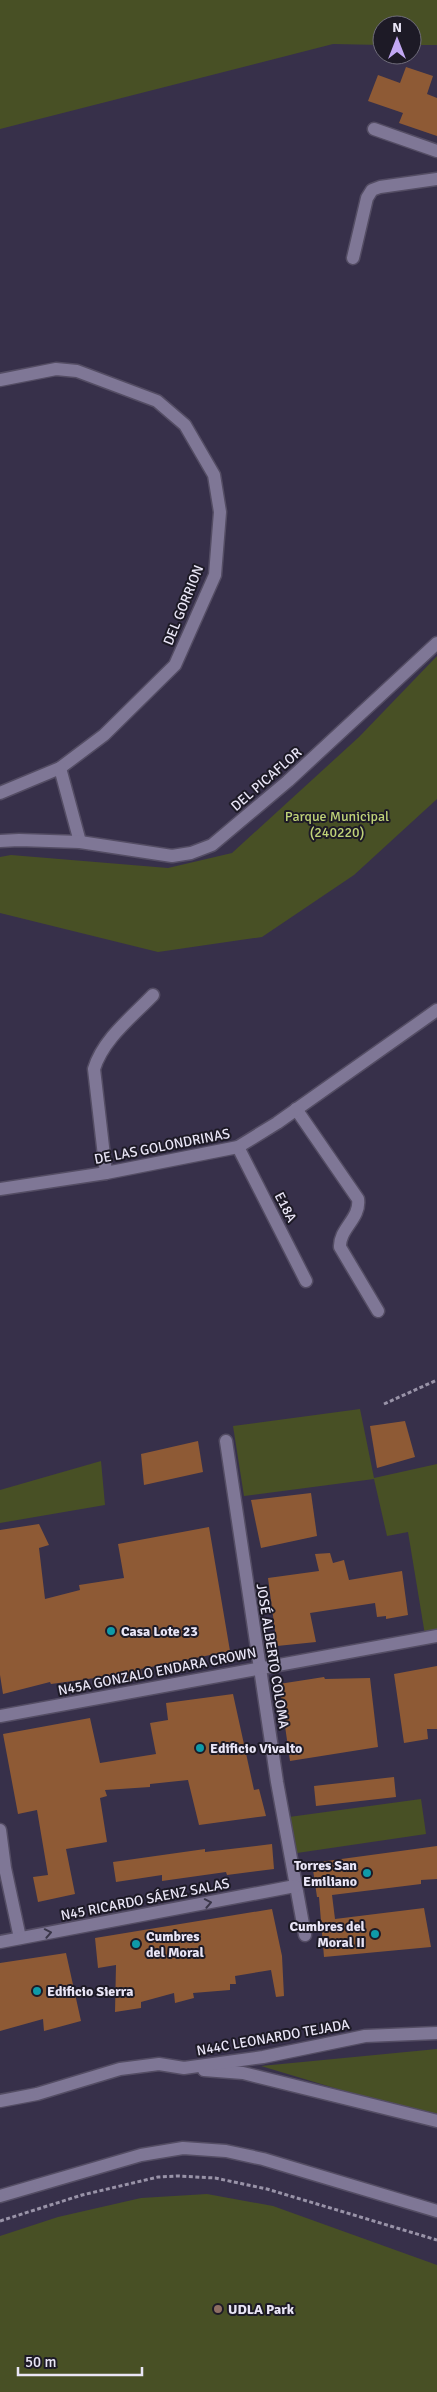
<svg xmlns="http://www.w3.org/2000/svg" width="437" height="2392" font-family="Signika,sans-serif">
  <rect width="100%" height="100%" fill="#37304a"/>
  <g fill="#485025">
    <path d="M 0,0 L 437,0 L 437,45 L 412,45 L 412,25 L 382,25 L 382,45 L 333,44 L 0,129 Z"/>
    <path d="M 437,656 L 437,799 L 354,875 L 262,937 L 158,952 L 0,913 L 0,857 L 11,855 L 168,868 L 232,853 L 359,737 Z"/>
    <path d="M 360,1409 L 374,1478 L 437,1464 L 437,1633 L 425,1635 L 408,1532 L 387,1536 L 374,1479 L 244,1496 L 233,1426 Z"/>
    <path d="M 101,1461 L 105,1505 L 0,1523 L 0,1490 Z"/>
    <path d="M 421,1799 L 426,1834 L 297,1853 L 289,1817 Z"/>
    <path d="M 437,2049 L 437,2116 L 391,2105 L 261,2066 Z"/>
    <path d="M 207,2194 L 273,2206 L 437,2265 L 437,2392 L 0,2392 L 0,2236 L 58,2217 L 141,2198 Z"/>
  </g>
  <g fill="#8e5a35">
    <path d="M 406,67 L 433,76 L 427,94 L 437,98 L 437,136 L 399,123 L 403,113 L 368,101 L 378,75 L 400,83 Z"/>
    <path d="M 405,1421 L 415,1457 L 377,1468 L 370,1426 Z"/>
    <path d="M 198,1441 L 203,1472 L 144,1485 L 141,1454 Z"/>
    <path d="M 311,1493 L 317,1536 L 261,1548 L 251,1500 Z"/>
    <path d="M 39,1524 L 49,1545 L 39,1548 L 45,1599 L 80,1590 L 79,1585 L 124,1578 L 118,1544 L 209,1527 L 230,1651 L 141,1669 L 142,1678 L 97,1688 L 95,1678 L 51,1684 L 50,1682 L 3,1694 L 0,1675 L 0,1530 Z"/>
    <path d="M 330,1553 L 333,1563 L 344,1560 L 349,1580 L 402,1571 L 408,1615 L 386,1619 L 386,1616 L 377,1617 L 375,1603 L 310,1613 L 316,1642 L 277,1646 L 268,1578 L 319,1571 L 315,1554 Z"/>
    <path d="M 437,1666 L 437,1729 L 427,1729 L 428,1739 L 404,1743 L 394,1674 Z"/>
    <path d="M 324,1677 L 325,1679 L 370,1678 L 378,1747 L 290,1761 L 279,1684 Z"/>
    <path d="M 233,1694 L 254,1790 L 259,1789 L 266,1816 L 199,1825 L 188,1780 L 150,1784 L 150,1787 L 105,1790 L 107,1796 L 100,1798 L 107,1842 L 66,1849 L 75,1894 L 38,1902 L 33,1877 L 48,1875 L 37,1810 L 18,1814 L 3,1734 L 90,1718 L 100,1763 L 156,1754 L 150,1723 L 168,1720 L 166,1703 Z"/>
    <path d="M 394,1777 L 396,1797 L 316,1806 L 314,1786 Z"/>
    <path d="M 272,1844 L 274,1869 L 227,1875 L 226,1872 L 162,1881 L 162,1875 L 116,1882 L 113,1862 L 205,1849 L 205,1852 Z"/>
    <path d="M 437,1846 L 437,1879 L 421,1880 L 421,1884 L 332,1895 L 335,1919 L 424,1908 L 431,1947 L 324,1957 L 319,1897 L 317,1897 L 312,1863 Z"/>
    <path d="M 272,1909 L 282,1956 L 284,1996 L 276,1997 L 271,1970 L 235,1976 L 236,1984 L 230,1984 L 230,1990 L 193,1993 L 194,1998 L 175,2003 L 174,1993 L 141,2002 L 141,2008 L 115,2012 L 116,1965 L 98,1968 L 95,1938 Z"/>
    <path d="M 66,1953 L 81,2021 L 44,2031 L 43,2019 L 0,2031 L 0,1963 Z"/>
  </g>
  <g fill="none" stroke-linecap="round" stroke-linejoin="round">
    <defs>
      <g id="minor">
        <path d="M 374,129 L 437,151"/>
        <path d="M 353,258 L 367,198 L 372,190 L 380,187 L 437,179"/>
        <path d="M 0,380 L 56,369 L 77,371 L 157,401 L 185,425 L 214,475 L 220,512 L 215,575 L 175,665 L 104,735 L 60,768 L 0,793"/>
        <path d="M 60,768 L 80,842"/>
        <path d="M 0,841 L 19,840 L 80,842 L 172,856 L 191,853 L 212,845 L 288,781 L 437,643"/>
        <path d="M 296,1109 L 358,1199 C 361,1218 339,1229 340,1247 L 378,1311"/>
        <path d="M 238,1147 L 306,1281"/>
        <path d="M 106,1173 L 94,1069 C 103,1039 132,1017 153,995"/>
        <path d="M 0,1189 L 106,1173 L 238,1147 L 277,1123 L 437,1010"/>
        <path d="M 226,1441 L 277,1782 L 305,1935"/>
        <path d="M 0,1716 L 437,1636"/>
        <path d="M 0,1830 L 5,1868 L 20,1938"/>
        <path d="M 0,1942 L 295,1886"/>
        <path d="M 204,2070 L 243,2073 L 437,2121"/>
        <path d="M 0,2101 L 37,2094 L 120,2069 L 159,2064 L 184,2068 L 263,2057 L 365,2036 L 437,2033"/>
        <path d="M 0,2196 L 141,2155 L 183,2148 L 226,2151 L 263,2159 L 437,2211"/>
      </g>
    </defs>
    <use href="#minor" stroke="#544d64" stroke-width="15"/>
    <g stroke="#9993a8" stroke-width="3" stroke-dasharray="4 2.5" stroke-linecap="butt">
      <path d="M 384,1404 L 437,1380"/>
      <path d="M 0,2221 L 82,2195 L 158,2177 L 178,2176 L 215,2178 L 267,2189 L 437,2240"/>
    </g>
    <use href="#minor" stroke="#7f7796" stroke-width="12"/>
  </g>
  <defs><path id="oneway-chevron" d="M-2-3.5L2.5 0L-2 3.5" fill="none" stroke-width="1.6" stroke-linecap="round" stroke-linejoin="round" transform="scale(1.25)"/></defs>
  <g stroke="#3a3648">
    <use href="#oneway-chevron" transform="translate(208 1903) rotate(-11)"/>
    <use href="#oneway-chevron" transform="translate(48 1933) rotate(-11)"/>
  </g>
  <g fill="#0f9aa8" stroke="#1d1a26" stroke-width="2">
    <circle cx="111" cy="1631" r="5"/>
    <circle cx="200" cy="1748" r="5"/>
    <circle cx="367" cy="1873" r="5"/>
    <circle cx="375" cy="1934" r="5"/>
    <circle cx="136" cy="1944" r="5"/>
    <circle cx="37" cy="1991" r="5"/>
  </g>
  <circle fill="#8d6e63" stroke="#1d1a26" stroke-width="2" cx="218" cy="2309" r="5"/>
  <g text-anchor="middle" stroke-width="4" stroke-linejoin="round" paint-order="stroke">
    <g font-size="14" fill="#eae6f7" stroke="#1d1a26">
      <text transform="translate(183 605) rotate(-68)" y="5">DEL GORRION</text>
      <text transform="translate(266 779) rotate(-41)" y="5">DEL PICAFLOR</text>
      <text transform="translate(162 1146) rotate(-11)" y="5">DE LAS GOLONDRINAS</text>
      <text transform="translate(286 1207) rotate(63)" y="5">E18A</text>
      <text transform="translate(273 1656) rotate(81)" y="5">JOSÉ ALBERTO COLOMA</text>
      <text transform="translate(157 1671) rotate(-11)" y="5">N45A GONZALO ENDARA CROWN</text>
      <text transform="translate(145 1899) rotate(-11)" y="5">N45 RICARDO SÁENZ SALAS</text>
      <text transform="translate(273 2037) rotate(-10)" y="5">N44C LEONARDO TEJADA</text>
    </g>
    <g font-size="14" fill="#bfd278" stroke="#1d1a26">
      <text x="337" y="821">Parque Municipal<tspan x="337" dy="16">(240220)</tspan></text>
    </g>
    <g font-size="14" font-weight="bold" fill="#eae6f7" stroke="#1d1a26" text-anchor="start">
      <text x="121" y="1636">Casa Lote 23</text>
      <text x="210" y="1753">Edificio Vivalto</text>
      <text x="357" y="1870" text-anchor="end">Torres San<tspan x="357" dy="16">Emiliano</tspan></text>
      <text x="365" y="1931" text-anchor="end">Cumbres del<tspan x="365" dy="16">Moral II</tspan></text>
      <text x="146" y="1941">Cumbres<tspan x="146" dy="16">del Moral</tspan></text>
      <text x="47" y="1996">Edificio Sierra</text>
      <text x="228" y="2314">UDLA Park</text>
    </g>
  </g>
  <g transform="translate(397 40)"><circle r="24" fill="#1d1a26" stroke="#6f6c7a"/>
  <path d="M0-4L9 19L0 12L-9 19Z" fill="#c2a8f3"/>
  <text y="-8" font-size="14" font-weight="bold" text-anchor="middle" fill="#eae6f7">N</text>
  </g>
  <path d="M18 2367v8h124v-8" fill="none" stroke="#eae6f7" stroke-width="2.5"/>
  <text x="25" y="2367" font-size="15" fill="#eae6f7" stroke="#1d1a26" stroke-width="4" paint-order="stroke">50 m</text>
</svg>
